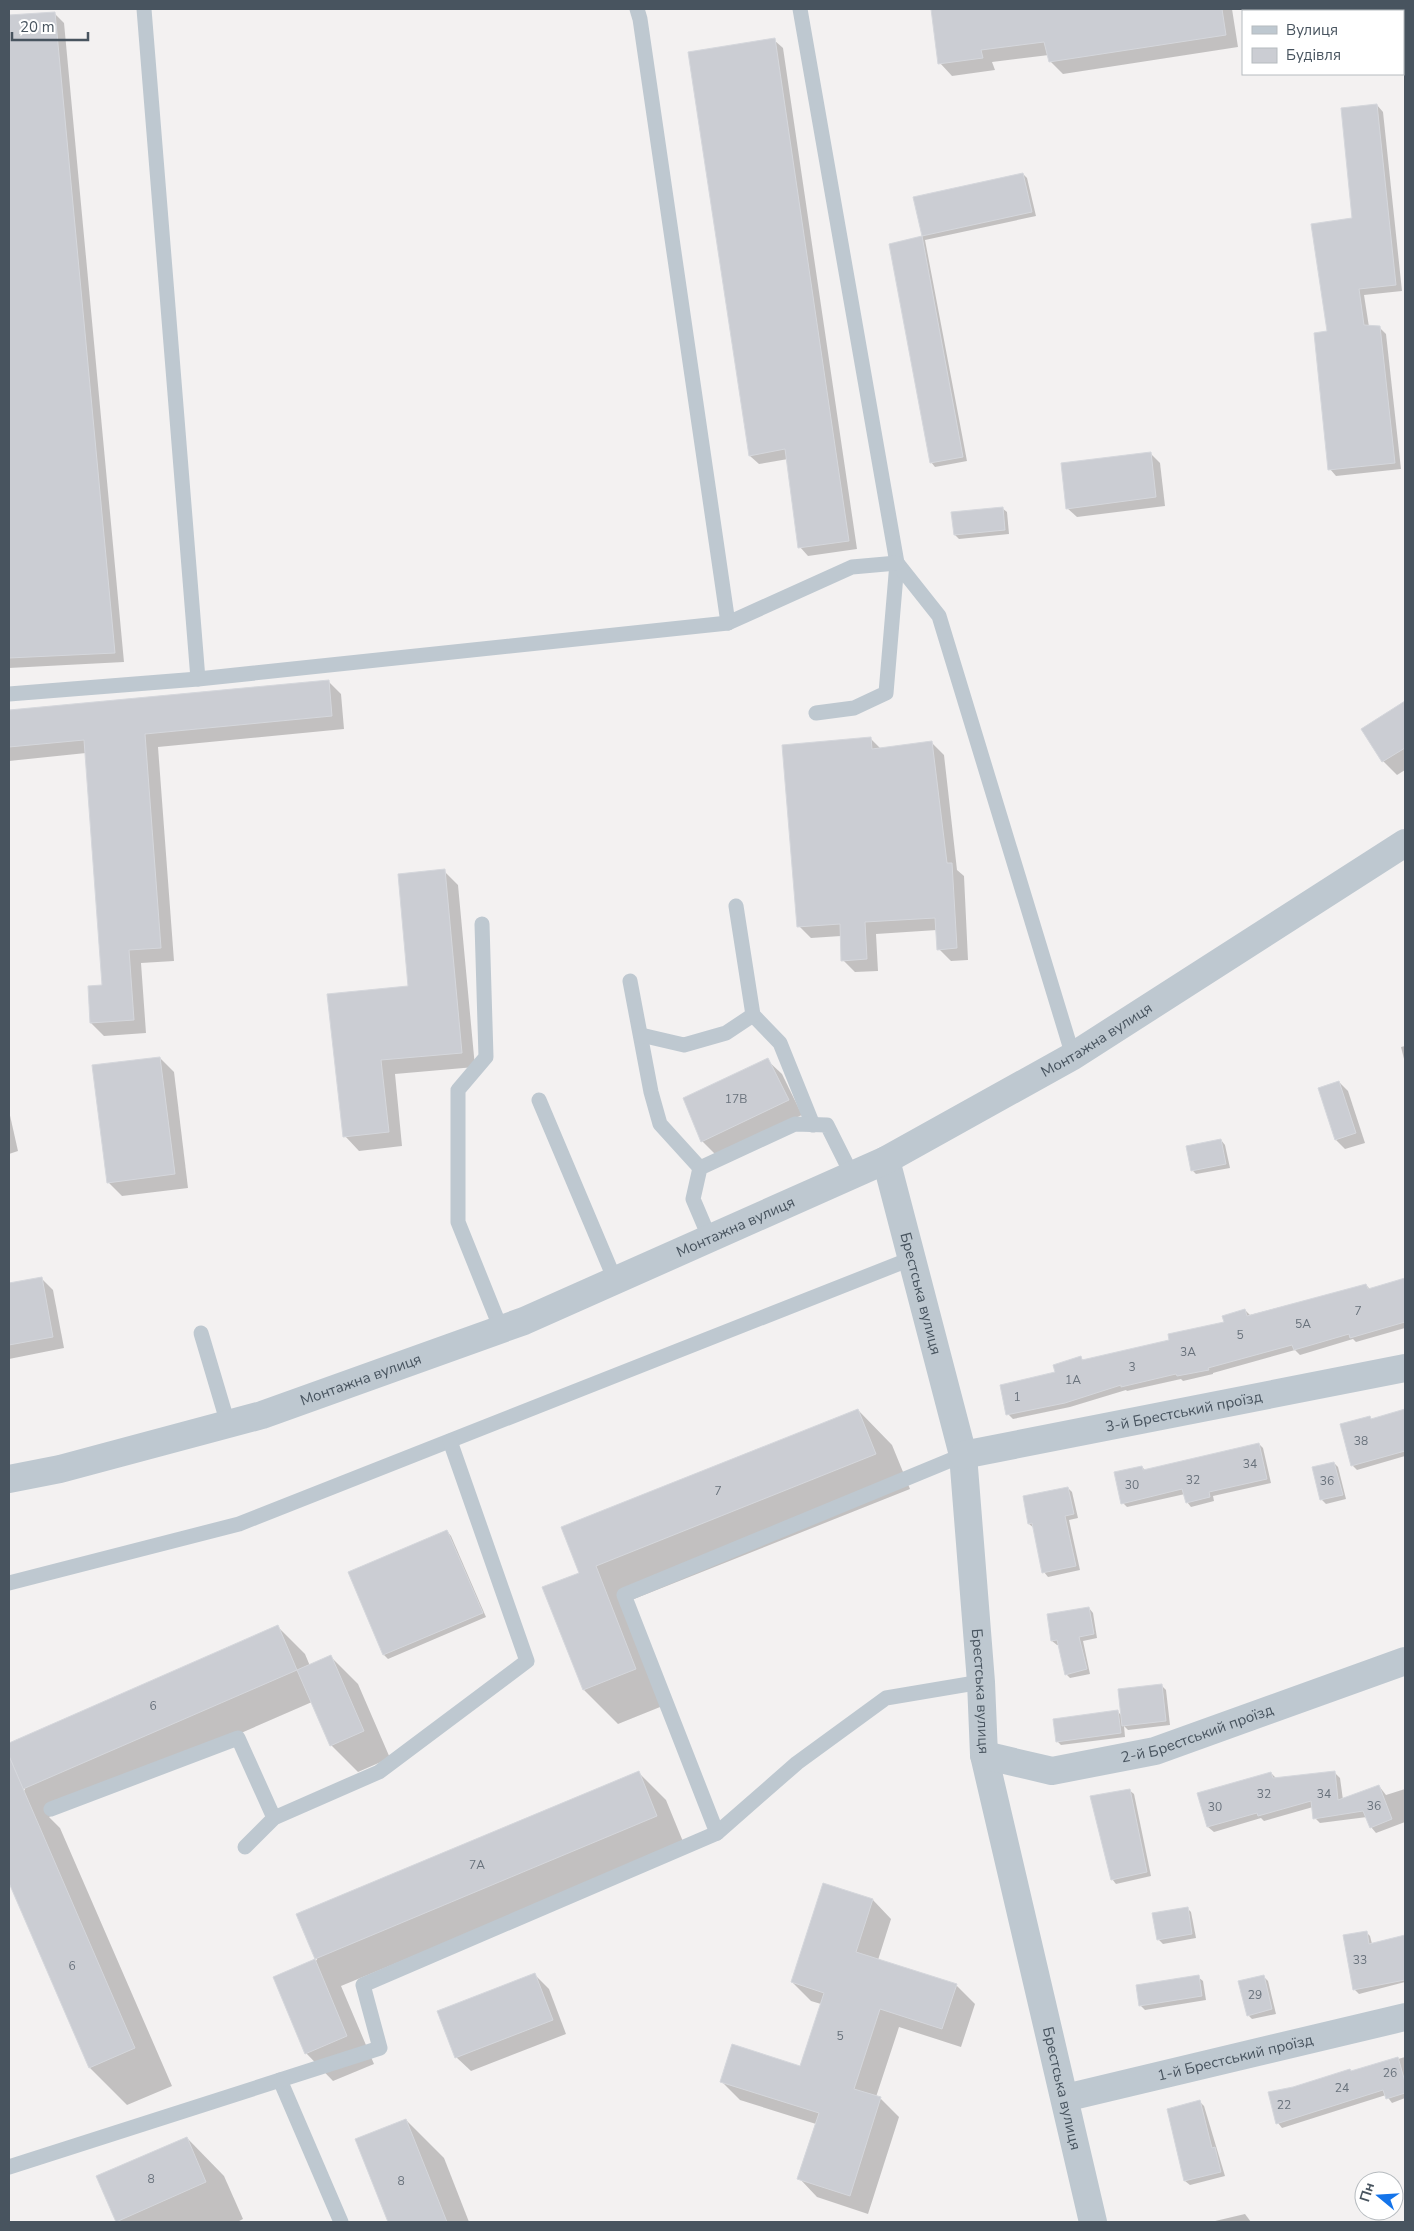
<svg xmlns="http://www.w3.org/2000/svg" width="1414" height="2231" font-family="'Nunito Sans',sans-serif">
  <rect width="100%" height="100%" fill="#f3f1f1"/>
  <g fill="#0003">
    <path d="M 932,9 L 1232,9 L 1238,47 L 1063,74 L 1050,61 L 1049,55 L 992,62 L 995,70 L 952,76 L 940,63 Z"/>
    <path d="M 54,13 L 64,23 L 124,662 L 9,668 L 9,16 Z"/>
    <path d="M 774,40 L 783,48 L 857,549 L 808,556 L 800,547 L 788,459 L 759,464 L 750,456 L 690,53 Z"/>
    <path d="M 1377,105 L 1383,112 L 1402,291 L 1364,295 L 1369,327 L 1379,327 L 1386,334 L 1401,469 L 1336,476 L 1330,469 L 1354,219 Z"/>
    <path d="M 1023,174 L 1027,178 L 1036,216 L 925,240 L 967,461 L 935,467 L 931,462 L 890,244 L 923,236 L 915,198 Z"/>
    <path d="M 1151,454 L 1160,463 L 1165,506 L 1077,517 L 1067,508 Z"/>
    <path d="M 1002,508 L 1007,512 L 1009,534 L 959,539 L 955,535 Z"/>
    <path d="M 328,681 L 341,694 L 344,729 L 158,747 L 174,961 L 141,963 L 146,1033 L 104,1036 L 91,1023 L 103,986 L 86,753 L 9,761 L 9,711 Z"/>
    <path d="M 1405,702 L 1405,770 L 1397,775 L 1383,761 L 1362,729 Z"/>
    <path d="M 870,738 L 881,749 L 932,743 L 944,755 L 957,870 L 964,876 L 968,960 L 951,961 L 939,949 L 937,930 L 876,934 L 878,971 L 855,972 L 843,960 L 841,936 L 811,938 L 799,926 Z"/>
    <path d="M 444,871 L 458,885 L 475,1067 L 395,1074 L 402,1146 L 359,1151 L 345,1136 L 409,987 Z"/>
    <path d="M 1405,1046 L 1405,1063 L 1401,1047 Z"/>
    <path d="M 160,1058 L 174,1072 L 188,1188 L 122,1196 L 108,1182 Z"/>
    <path d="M 767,1060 L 782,1074 L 802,1115 L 716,1155 L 702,1141 Z"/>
    <path d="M 1339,1082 L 1348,1091 L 1365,1143 L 1345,1149 L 1336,1140 Z"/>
    <path d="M 9,1111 L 18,1151 L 9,1154 Z"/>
    <path d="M 1221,1140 L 1225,1145 L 1230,1168 L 1196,1174 L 1192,1170 Z"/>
    <path d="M 41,1278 L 53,1290 L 64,1348 L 9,1359 L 9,1284 Z"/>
    <path d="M 1405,1280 L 1405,1328 L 1356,1342 L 1353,1339 L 1300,1355 L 1295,1350 L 1213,1373 L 1213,1374 L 1183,1381 L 1181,1379 L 1127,1391 L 1126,1390 L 1070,1407 L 1013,1419 L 1008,1414 L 1057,1373 L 1080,1357 L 1084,1361 L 1170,1341 L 1225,1323 L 1245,1310 L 1250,1315 L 1366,1285 L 1371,1290 Z"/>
    <path d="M 858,1410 L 892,1445 L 910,1489 L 629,1601 L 670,1703 L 618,1724 L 584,1690 L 580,1573 Z"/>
    <path d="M 1405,1410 L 1405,1456 L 1357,1470 L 1352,1465 L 1372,1420 Z"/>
    <path d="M 1259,1444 L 1263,1448 L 1271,1483 L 1213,1496 L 1214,1501 L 1191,1507 L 1187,1502 L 1185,1494 L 1127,1507 L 1123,1503 L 1142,1467 L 1146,1471 Z"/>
    <path d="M 1334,1463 L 1338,1467 L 1346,1499 L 1326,1504 L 1322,1500 L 1313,1468 Z"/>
    <path d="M 1068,1488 L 1072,1492 L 1078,1518 L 1069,1520 L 1080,1570 L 1048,1577 L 1044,1572 L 1034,1528 L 1029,1524 Z"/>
    <path d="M 447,1531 L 451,1536 L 486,1617 L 388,1659 L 384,1655 Z"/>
    <path d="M 1089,1608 L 1093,1613 L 1097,1638 L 1083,1641 L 1090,1674 L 1070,1678 L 1066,1674 L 1059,1645 L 1057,1645 L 1052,1641 Z"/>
    <path d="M 278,1627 L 305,1654 L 310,1666 L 331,1657 L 358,1684 L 390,1758 L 358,1772 L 331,1745 L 312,1702 L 49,1817 L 60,1828 L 172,2086 L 127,2105 L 90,2068 L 9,1880 L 9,1797 L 25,1790 L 9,1753 L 9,1744 Z"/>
    <path d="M 1162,1686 L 1166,1690 L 1170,1725 L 1128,1730 L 1124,1726 L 1125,1737 L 1061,1745 L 1057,1741 L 1118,1712 L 1122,1716 Z"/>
    <path d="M 1334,1772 L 1340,1778 L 1343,1800 L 1379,1786 L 1386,1795 L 1405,1789 L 1405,1822 L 1376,1833 L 1371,1827 L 1367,1817 L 1320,1823 L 1315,1818 L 1313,1807 L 1264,1821 L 1261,1818 L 1214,1832 L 1208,1827 L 1199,1794 L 1271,1773 L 1277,1779 Z"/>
    <path d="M 639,1773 L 666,1800 L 684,1844 L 341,1986 L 374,2064 L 333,2081 L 306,2053 L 274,1977 L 317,1960 L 298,1915 Z"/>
    <path d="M 1129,1790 L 1134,1794 L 1151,1876 L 1116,1884 L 1112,1879 Z"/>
    <path d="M 824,1885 L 873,1900 L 891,1919 L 878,1960 L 956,1985 L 975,2004 L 961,2047 L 899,2027 L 876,2097 L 880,2098 L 899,2117 L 868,2214 L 817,2197 L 799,2178 L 816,2124 L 740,2100 L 721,2081 L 801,2067 L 821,2004 L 811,2001 L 792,1982 Z"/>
    <path d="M 1187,1908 L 1191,1912 L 1196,1938 L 1163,1944 L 1159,1940 Z"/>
    <path d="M 1366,1932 L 1370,1936 L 1372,1944 L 1405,1936 L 1405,1982 L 1359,1994 L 1355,1990 Z"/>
    <path d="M 535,1975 L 549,1989 L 566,2034 L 471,2071 L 456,2057 Z"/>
    <path d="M 1198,1977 L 1203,1981 L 1206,2000 L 1145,2010 L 1141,2006 Z"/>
    <path d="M 1264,1977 L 1268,1981 L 1276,2014 L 1252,2019 L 1248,2015 Z"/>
    <path d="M 1405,2057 L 1405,2098 L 1392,2103 L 1386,2095 L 1282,2128 L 1278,2123 L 1351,2073 Z"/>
    <path d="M 1200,2102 L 1204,2106 L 1225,2176 L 1190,2185 L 1185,2181 L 1169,2110 Z"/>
    <path d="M 406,2120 L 444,2158 L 469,2222 L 389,2222 L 357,2140 Z"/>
    <path d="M 187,2138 L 224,2176 L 243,2219 L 237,2222 L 117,2222 L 98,2177 Z"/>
    <path d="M 1245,2214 L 1251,2222 L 1211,2222 Z"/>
  </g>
  <g fill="#cbcdd3" stroke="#d5d7dc">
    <path d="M 931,9 L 1222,9 L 1226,35 L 1049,62 L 1044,42 L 981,50 L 983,58 L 938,64 Z"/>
    <path d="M 55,12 L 115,653 L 9,658 L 9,15 Z"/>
    <path d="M 775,38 L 849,541 L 798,548 L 785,449 L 749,456 L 688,52 Z"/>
    <path d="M 1377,104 L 1396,285 L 1359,289 L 1364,325 L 1380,326 L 1395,463 L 1328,470 L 1314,333 L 1327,331 L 1311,224 L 1352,218 L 1341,108 Z"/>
    <path d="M 1023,173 L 1032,212 L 922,236 L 913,197 Z"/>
    <path d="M 922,236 L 963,457 L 930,463 L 889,244 Z"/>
    <path d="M 1151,452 L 1156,497 L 1066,509 L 1061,463 Z"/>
    <path d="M 1003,507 L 1005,530 L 954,535 L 951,512 Z"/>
    <path d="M 329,680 L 332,716 L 145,734 L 161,948 L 129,950 L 134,1020 L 90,1023 L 88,986 L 102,985 L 84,740 L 9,747 L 9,710 Z"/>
    <path d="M 1405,701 L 1405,748 L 1382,762 L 1361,729 Z"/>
    <path d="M 871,737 L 872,749 L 932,741 L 947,863 L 952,863 L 957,948 L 937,950 L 935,918 L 865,922 L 867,959 L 841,961 L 840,924 L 797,927 L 782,745 Z"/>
    <path d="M 445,869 L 462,1053 L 381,1060 L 389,1132 L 343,1137 L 327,994 L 408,986 L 398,874 Z"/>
    <path d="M 160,1057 L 175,1174 L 107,1183 L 92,1065 Z"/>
    <path d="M 768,1058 L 789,1100 L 701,1142 L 683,1098 Z"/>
    <path d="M 1339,1081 L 1356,1133 L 1335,1140 L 1318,1088 Z"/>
    <path d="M 1221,1139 L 1226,1164 L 1191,1171 L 1186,1146 Z"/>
    <path d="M 42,1277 L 53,1337 L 9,1345 L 9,1283 Z"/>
    <path d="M 1405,1278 L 1405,1322 L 1350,1338 L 1349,1334 L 1294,1350 L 1292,1345 L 1208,1368 L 1209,1370 L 1177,1376 L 1176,1374 L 1121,1387 L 1121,1385 L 1065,1403 L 1006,1415 L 1000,1385 L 1055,1372 L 1053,1365 L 1081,1356 L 1082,1360 L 1169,1340 L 1168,1334 L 1224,1322 L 1222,1316 L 1245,1309 L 1247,1316 L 1366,1284 L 1368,1289 Z"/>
    <path d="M 858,1409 L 876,1454 L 596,1566 L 636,1669 L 583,1690 L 542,1587 L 579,1573 L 561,1527 Z"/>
    <path d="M 1405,1409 L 1405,1451 L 1351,1466 L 1340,1424 L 1370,1416 L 1371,1419 Z"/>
    <path d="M 1259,1443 L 1267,1479 L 1209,1492 L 1210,1497 L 1186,1503 L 1182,1489 L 1121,1504 L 1114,1472 L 1142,1466 L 1143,1470 Z"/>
    <path d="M 1334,1462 L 1343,1495 L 1320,1500 L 1312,1467 Z"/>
    <path d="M 1068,1487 L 1074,1514 L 1065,1516 L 1076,1566 L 1042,1573 L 1032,1523 L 1028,1524 L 1023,1496 Z"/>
    <path d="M 447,1530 L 483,1613 L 383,1655 L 348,1572 Z"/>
    <path d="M 1089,1607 L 1094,1634 L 1079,1637 L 1087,1669 L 1065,1675 L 1057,1640 L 1051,1641 L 1047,1614 Z"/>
    <path d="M 278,1625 L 297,1670 L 23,1789 L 9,1756 L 9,1743 Z"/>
    <path d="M 331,1655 L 364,1731 L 330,1746 L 297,1670 Z"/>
    <path d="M 1162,1684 L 1166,1721 L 1122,1726 L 1118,1689 Z"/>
    <path d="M 1118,1710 L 1121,1733 L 1056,1742 L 1053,1719 Z"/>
    <path d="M 9,1756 L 135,2048 L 89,2068 L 9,1883 Z"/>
    <path d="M 639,1771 L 657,1816 L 315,1959 L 296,1914 Z"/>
    <path d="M 1335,1771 L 1338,1800 L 1379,1785 L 1392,1819 L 1370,1828 L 1363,1811 L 1313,1819 L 1311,1801 L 1258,1816 L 1257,1813 L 1207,1827 L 1197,1793 L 1271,1772 L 1273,1778 Z"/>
    <path d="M 1130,1789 L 1147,1872 L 1111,1880 L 1090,1796 Z"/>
    <path d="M 823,1883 L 873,1899 L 856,1952 L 957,1984 L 942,2029 L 880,2009 L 854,2089 L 881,2097 L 850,2196 L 797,2179 L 819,2113 L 720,2082 L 732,2044 L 800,2066 L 824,1993 L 791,1982 Z"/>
    <path d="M 1188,1907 L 1192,1934 L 1157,1940 L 1152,1913 Z"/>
    <path d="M 1367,1931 L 1369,1944 L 1405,1935 L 1405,1980 L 1353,1990 L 1343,1935 Z"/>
    <path d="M 315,1959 L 347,2036 L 305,2054 L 273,1977 Z"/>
    <path d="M 535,1973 L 553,2020 L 455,2058 L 437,2011 Z"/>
    <path d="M 1199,1975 L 1202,1996 L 1139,2006 L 1136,1985 Z"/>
    <path d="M 1264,1975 L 1272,2009 L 1247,2016 L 1238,1981 Z"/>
    <path d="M 1398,2057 L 1405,2082 L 1405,2093 L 1386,2099 L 1383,2090 L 1276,2124 L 1268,2092 L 1293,2087 L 1350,2069 L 1351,2071 Z"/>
    <path d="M 1200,2100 L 1212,2148 L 1215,2147 L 1221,2172 L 1184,2181 L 1167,2109 Z"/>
    <path d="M 406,2119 L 447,2222 L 388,2222 L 355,2139 Z"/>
    <path d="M 187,2137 L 206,2182 L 116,2222 L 96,2176 Z"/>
  </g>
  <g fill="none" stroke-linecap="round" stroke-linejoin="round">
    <g stroke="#bec8d0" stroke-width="15">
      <path d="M 144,9 L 198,679"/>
      <path d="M 637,9 L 640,19 L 728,623"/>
      <path d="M 800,9 L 897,563 L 886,693 L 854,708 L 816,713"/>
      <path d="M 897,563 L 939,616 L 1073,1056"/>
      <path d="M 9,694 L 198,679 L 728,623 L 852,567 L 897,563"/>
      <path d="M 736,906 L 753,1015 L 780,1043 L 813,1125"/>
      <path d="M 482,924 L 486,1057 L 458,1090 L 458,1222 L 501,1329"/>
      <path d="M 630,981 L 651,1092 L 660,1124 L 700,1168"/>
      <path d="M 641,1035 L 684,1045 L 726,1033 L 753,1015"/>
      <path d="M 539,1100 L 615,1280"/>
      <path d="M 710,1239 L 693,1199 L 700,1168 L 795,1124 L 827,1125 L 852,1175"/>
      <path d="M 201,1333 L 228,1424"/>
      <path d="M 9,1583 L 239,1524 L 913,1258"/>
      <path d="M 51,1809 L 238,1738 L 274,1818"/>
      <path d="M 717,1833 L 797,1763 L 886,1698 L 981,1682"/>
      <path d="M 245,1847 L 274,1818 L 379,1772 L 527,1661 L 450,1441"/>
      <path d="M 280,2080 L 341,2222"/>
      <path d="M 9,2167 L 380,2048 L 363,1985 L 717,1833 L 624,1595 L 963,1455"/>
    </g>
    <g stroke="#bec8d0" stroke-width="28">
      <path id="s1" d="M 886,1160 L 963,1455 L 981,1682 L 984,1755 L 1093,2222"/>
      <path id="s2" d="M 963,1455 L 1405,1368"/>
      <path id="s3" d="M 984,1755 L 1052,1771 L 1155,1751 L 1405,1661"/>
      <path id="s4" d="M 1065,2098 L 1405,2017"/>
    </g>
    <path stroke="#bec8d0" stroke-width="28" id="s5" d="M 9,1479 L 60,1469 L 262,1415 L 524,1321 L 886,1160 L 1073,1056 L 1405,843"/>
  </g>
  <g text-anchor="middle" stroke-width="5" stroke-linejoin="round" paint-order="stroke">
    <g font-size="12" fill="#69727c">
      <text x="736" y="1103">17В</text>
      <text x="1358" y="1315">7</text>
      <text x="1303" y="1328">5А</text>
      <text x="1240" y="1339">5</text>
      <text x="1188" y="1356">3А</text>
      <text x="1132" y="1371">3</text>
      <text x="1073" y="1384">1А</text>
      <text x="1017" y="1401">1</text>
      <text x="1361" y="1445">38</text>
      <text x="1250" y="1468">34</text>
      <text x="1193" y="1484">32</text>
      <text x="1327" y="1485">36</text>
      <text x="1132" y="1489">30</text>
      <text x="718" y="1495">7</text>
      <text x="153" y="1710">6</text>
      <text x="1264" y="1798">32</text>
      <text x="1324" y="1798">34</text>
      <text x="1374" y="1810">36</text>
      <text x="1215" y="1811">30</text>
      <text x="477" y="1869">7А</text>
      <text x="1360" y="1964">33</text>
      <text x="72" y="1970">6</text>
      <text x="1255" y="1999">29</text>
      <text x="840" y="2040">5</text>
      <text x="1390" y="2077">26</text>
      <text x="1342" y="2092">24</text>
      <text x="1284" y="2109">22</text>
      <text x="151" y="2183">8</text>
      <text x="401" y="2185">8</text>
    </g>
    <g font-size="15" fill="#48545f" stroke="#fff">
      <text dy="5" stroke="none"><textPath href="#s5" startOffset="1178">Монтажна вулиця</textPath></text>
      <text dy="5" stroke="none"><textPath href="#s5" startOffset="771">Монтажна вулиця</textPath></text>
      <text dy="5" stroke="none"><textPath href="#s1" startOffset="138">Брестська вулиця</textPath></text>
      <text dy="5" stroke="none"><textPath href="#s5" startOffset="366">Монтажна вулиця</textPath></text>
      <text dy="5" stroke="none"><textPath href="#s2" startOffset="225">3-й Брестський проїзд</textPath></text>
      <text dy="5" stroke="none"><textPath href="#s1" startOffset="542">Брестська вулиця</textPath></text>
      <text dy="5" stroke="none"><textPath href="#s3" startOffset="220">2-й Брестський проїзд</textPath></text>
      <text dy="5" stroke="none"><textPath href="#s4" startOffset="175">1-й Брестський проїзд</textPath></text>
      <text dy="5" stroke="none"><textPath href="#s1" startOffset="948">Брестська вулиця</textPath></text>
    </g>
  </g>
  <rect width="1414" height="2231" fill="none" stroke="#48545f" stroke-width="20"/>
  <rect x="1242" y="10" width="162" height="65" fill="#ffffff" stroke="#b6bbbf"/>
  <rect x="1252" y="26" width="25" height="8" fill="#bec8d0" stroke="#b6bbbf"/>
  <text x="1286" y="35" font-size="15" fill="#48545f">Вулиця</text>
  <rect x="1252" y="48" width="25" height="15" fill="#cbcdd3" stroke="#b6bbbf"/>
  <text x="1286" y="60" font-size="15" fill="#48545f">Будівля</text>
  <g transform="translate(1379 2196) rotate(288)"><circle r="24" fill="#ffffff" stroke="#b6bbbf"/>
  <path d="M0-4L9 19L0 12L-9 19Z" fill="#1474ea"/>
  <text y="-8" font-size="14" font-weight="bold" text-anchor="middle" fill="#48545f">Пн</text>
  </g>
  <path d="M12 32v8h76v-8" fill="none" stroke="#48545f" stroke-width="2.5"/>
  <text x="20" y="32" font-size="15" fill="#48545f" stroke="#ffffff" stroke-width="4" paint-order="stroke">20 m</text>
</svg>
